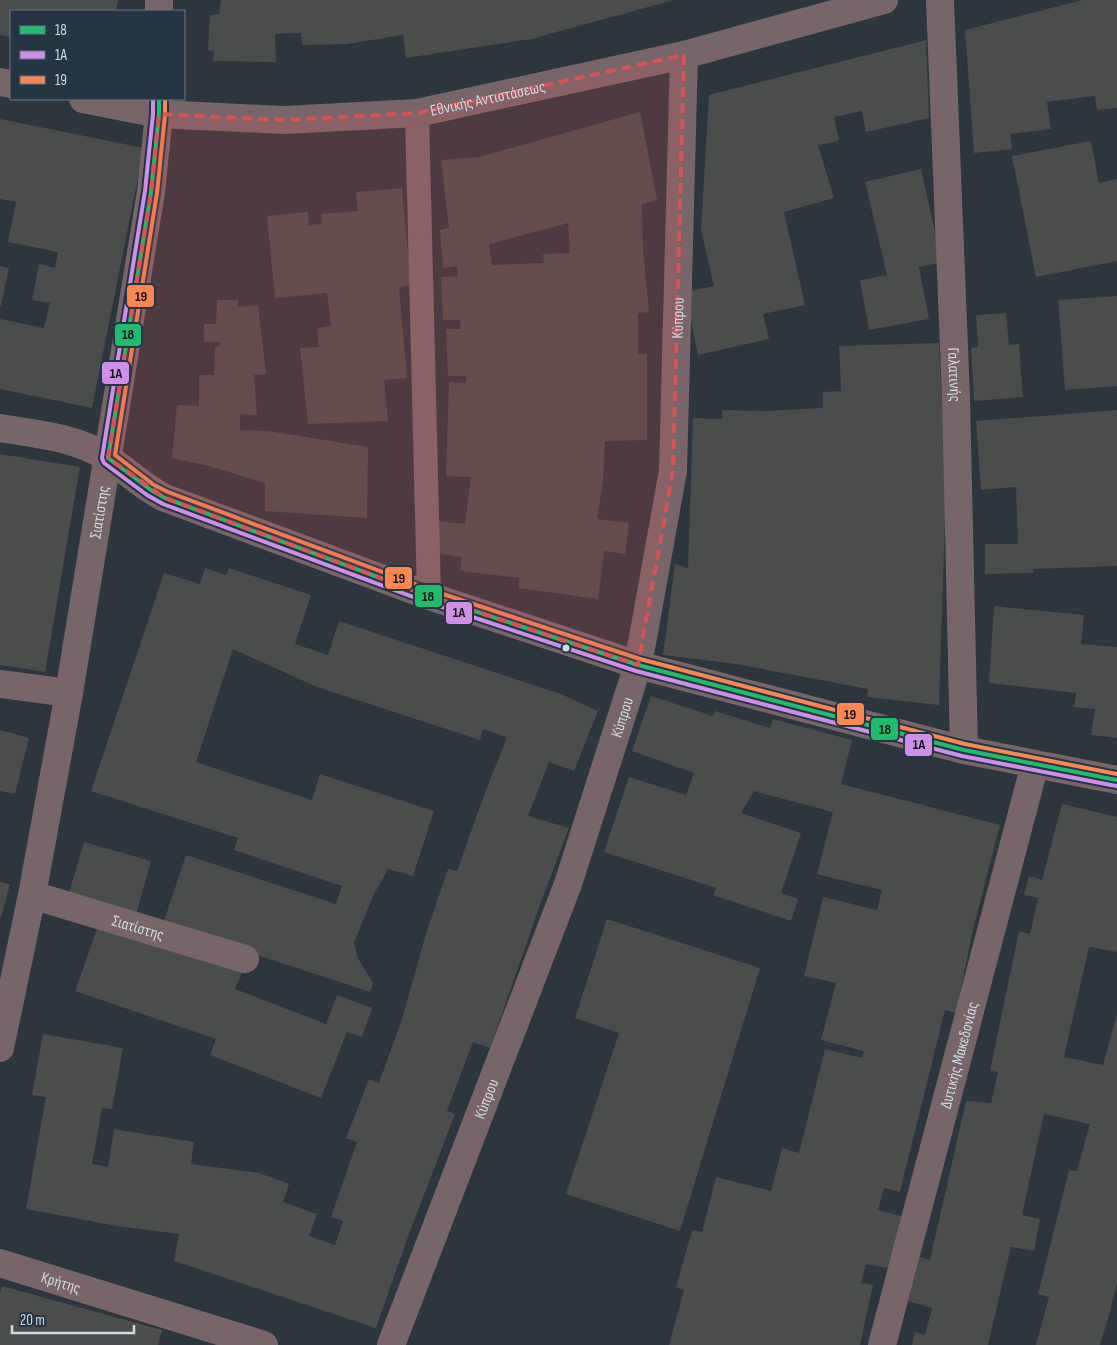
<svg xmlns="http://www.w3.org/2000/svg" width="1117" height="1345" font-family="'Sofia Sans Condensed',sans-serif">
  <rect width="100%" height="100%" fill="#2d353d"/>
  <g fill="#4b4c4c" fill-rule="evenodd">
    <path d="M 0,0 L 118,0 L 116,11 L 11,11 L 11,37 L 0,35 Z"/>
    <path d="M 221,0 L 674,0 L 531,39 L 406,58 L 403,35 L 347,44 L 302,45 L 301,33 L 275,34 L 276,62 L 213,61 L 214,51 L 208,50 L 210,15 L 219,14 Z"/>
    <path d="M 1082,0 L 1117,0 L 1117,108 L 1097,110 L 1095,96 L 1047,102 L 1051,129 L 1010,134 L 1012,149 L 974,153 L 965,30 Z"/>
    <path d="M 926,40 L 929,118 L 866,132 L 862,111 L 834,117 L 839,141 L 818,145 L 834,198 L 784,212 L 805,305 L 763,314 L 769,339 L 698,355 L 685,292 L 714,286 L 701,230 L 709,95 Z"/>
    <path d="M 640,112 L 657,200 L 642,204 L 643,251 L 649,312 L 638,313 L 638,354 L 647,354 L 647,440 L 605,441 L 603,481 L 597,519 L 629,523 L 625,554 L 604,551 L 598,599 L 518,588 L 520,578 L 460,571 L 462,557 L 434,553 L 439,521 L 465,524 L 471,477 L 446,476 L 449,382 L 466,383 L 466,376 L 448,376 L 446,329 L 461,329 L 460,320 L 443,320 L 441,277 L 458,276 L 457,266 L 443,268 L 440,230 L 449,228 L 441,160 L 479,157 ZM 568,223 L 570,253 L 543,254 L 544,263 L 492,265 L 489,244 Z"/>
    <path d="M 0,119 L 144,148 L 92,408 L 0,389 L 0,319 L 44,328 L 50,303 L 32,300 L 39,264 L 55,268 L 58,252 L 8,242 L 16,202 L 0,199 Z"/>
    <path d="M 1091,141 L 1099,183 L 1117,179 L 1117,261 L 1036,277 L 1012,156 Z"/>
    <path d="M 921,169 L 942,262 L 919,267 L 929,319 L 869,330 L 860,280 L 887,275 L 865,182 Z"/>
    <path d="M 402,188 L 411,285 L 399,287 L 407,378 L 384,380 L 388,421 L 308,424 L 300,348 L 319,347 L 317,328 L 331,326 L 327,293 L 275,298 L 267,216 L 308,212 L 309,225 L 322,224 L 321,214 L 358,211 L 356,192 Z"/>
    <path d="M 0,266 L 9,268 L 1,306 L 0,306 Z"/>
    <path d="M 1117,296 L 1117,386 L 1065,390 L 1058,300 Z"/>
    <path d="M 217,300 L 238,300 L 238,307 L 258,305 L 266,374 L 254,375 L 257,415 L 240,414 L 240,430 L 268,431 L 368,447 L 367,518 L 265,511 L 265,483 L 209,466 L 172,458 L 177,405 L 199,406 L 199,375 L 214,375 L 215,347 L 219,347 L 220,342 L 204,342 L 204,324 L 216,324 Z"/>
    <path d="M 1006,313 L 1009,345 L 1019,344 L 1023,397 L 974,401 L 971,348 L 978,347 L 976,315 Z"/>
    <path d="M 939,343 L 946,488 L 939,705 L 867,697 L 868,689 L 736,664 L 663,655 L 675,564 L 688,568 L 693,418 L 722,419 L 722,410 L 765,411 L 823,408 L 823,392 L 841,391 L 839,346 Z"/>
    <path d="M 1117,410 L 1117,566 L 1033,569 L 1033,573 L 985,574 L 985,544 L 1018,544 L 1016,487 L 981,490 L 976,421 Z"/>
    <path d="M 0,454 L 80,467 L 45,672 L 0,665 Z"/>
    <path d="M 205,568 L 226,575 L 229,568 L 311,595 L 295,644 L 328,655 L 339,621 L 561,694 L 598,711 L 574,771 L 549,762 L 528,816 L 569,828 L 542,899 L 490,1048 L 473,1042 L 447,1111 L 455,1114 L 406,1242 L 376,1328 L 174,1261 L 179,1234 L 117,1226 L 26,1209 L 46,1097 L 32,1095 L 43,1034 L 123,1048 L 112,1109 L 102,1108 L 92,1164 L 108,1167 L 114,1129 L 194,1142 L 191,1164 L 259,1173 L 289,1184 L 283,1202 L 317,1214 L 309,1236 L 335,1245 L 343,1221 L 331,1217 L 357,1142 L 346,1138 L 369,1079 L 379,1083 L 402,1019 L 425,937 L 448,869 L 457,871 L 483,798 L 507,737 L 483,729 L 480,740 L 317,687 L 233,649 L 196,762 L 312,800 L 320,774 L 434,811 L 413,876 L 388,869 L 373,896 L 354,943 L 358,958 L 373,983 L 370,992 L 163,924 L 186,855 L 336,904 L 342,886 L 234,850 L 238,838 L 91,791 L 164,573 L 200,584 Z"/>
    <path d="M 994,606 L 1084,615 L 1081,644 L 1117,647 L 1117,738 L 1091,735 L 1095,709 L 1074,707 L 1076,693 L 989,683 Z"/>
    <path d="M 651,696 L 713,716 L 715,711 L 770,728 L 773,719 L 852,740 L 841,784 L 1000,825 L 972,934 L 956,1013 L 945,1010 L 900,1192 L 884,1188 L 878,1210 L 909,1218 L 897,1270 L 866,1264 L 861,1283 L 873,1285 L 860,1345 L 669,1345 L 684,1290 L 676,1287 L 692,1230 L 702,1232 L 716,1177 L 771,1191 L 782,1148 L 799,1153 L 825,1049 L 862,1058 L 864,1051 L 821,1040 L 836,983 L 804,976 L 823,897 L 877,910 L 882,890 L 817,874 L 833,812 L 754,791 L 741,813 L 801,833 L 781,893 L 798,899 L 791,921 L 713,895 L 716,888 L 604,852 L 629,777 L 686,795 L 694,773 L 632,751 Z"/>
    <path d="M 0,730 L 29,738 L 15,794 L 0,791 Z"/>
    <path d="M 1062,804 L 1117,817 L 1117,952 L 1089,947 L 1064,1057 L 1103,1065 L 1117,1014 L 1117,1283 L 1110,1312 L 1100,1345 L 1036,1345 L 1049,1297 L 1038,1294 L 1069,1170 L 1077,1171 L 1090,1124 L 1044,1114 L 1022,1215 L 1040,1219 L 1034,1251 L 1011,1247 L 988,1345 L 912,1345 L 915,1332 L 925,1335 L 932,1308 L 908,1301 L 920,1257 L 930,1260 L 966,1101 L 991,1103 L 998,1072 L 990,1071 L 1019,931 L 1030,934 L 1038,898 L 1024,895 L 1029,876 L 1042,880 Z"/>
    <path d="M 84,842 L 151,861 L 136,915 L 68,896 Z"/>
    <path d="M 0,882 L 10,884 L 1,918 L 0,918 Z"/>
    <path d="M 101,918 L 243,970 L 235,989 L 326,1024 L 337,995 L 372,1008 L 362,1037 L 347,1032 L 321,1098 L 210,1055 L 216,1039 L 75,991 Z"/>
    <path d="M 607,919 L 760,968 L 680,1231 L 566,1194 L 619,1033 L 575,1018 Z"/>
    <path d="M 2,1286 L 162,1330 L 158,1345 L 0,1345 L 0,1293 Z"/>
  </g>
  <g fill="none" stroke-linecap="round" stroke-linejoin="round">
    <path stroke="#786569" stroke-width="24" d="M 417,113 L 429,596"/>
    <g stroke="#786569" stroke-width="28">
      <path id="s1" d="M 940,0 L 956,397 L 964,750"/>
      <path d="M 0,428 C 37,434 76,437 108,458 C 127,471 144,488 165,498 L 429,596 L 638,665 L 964,750 L 1117,780"/>
      <path d="M 0,684 L 69,693"/>
      <path id="s2" d="M 32,895 L 245,959"/>
      <path id="s3" d="M 0,1263 L 264,1345"/>
      <path id="s4" d="M 391,1345 L 568,884 L 638,665 L 673,471 L 684,55"/>
      <path id="s5" d="M 882,1345 L 1035,764"/>
    </g>
    <g stroke="#786569" stroke-width="28">
      <path d="M 159,0 L 159,11"/>
      <path d="M 0,82 L 11,84"/>
      <path id="s6" d="M 83,99 L 159,114 L 284,120 L 417,113 L 684,55 L 884,0"/>
      <path id="s7" d="M 0,1048 L 32,895 L 69,693 L 151,192 L 159,114 L 159,99"/>
    </g>
    <defs>
      <path id="bus-1" d="M 159,99 L 159,114 L 151,192 L 108,458 L 151,490 L 165,498 L 429,596 L 638,665 L 964,750 L 1117,780"/>
      <path id="bus-2" d="M 153,99 L 153,114 L 145,191 L 102,458 L 104,463 L 147,495 L 163,504 L 427,602 L 636,671 L 962,756 L 1116,786"/>
      <path id="bus-3" d="M 165,99 L 165,115 L 157,193 L 115,455 L 154,485 L 168,492 L 431,590 L 640,659 L 965,744 L 1117,774"/>
    </defs>
    <use href="#bus-1" stroke="#263544" stroke-width="8"/>
    <use href="#bus-2" stroke="#263544" stroke-width="8"/>
    <use href="#bus-3" stroke="#263544" stroke-width="8"/>
    <use href="#bus-1" stroke="#20bc6c" stroke-width="4"/>
    <use href="#bus-2" stroke="#ce8fe9" stroke-width="4"/>
    <use href="#bus-3" stroke="#f88751" stroke-width="4"/>
  </g>
  <path fill="#d45457" fill-opacity="0.2" stroke="#d45457" stroke-width="4" stroke-dasharray="10 6" stroke-linejoin="round" d="M 684,55 L 673,471 L 638,665 L 429,596 L 165,498 L 108,458 L 151,192 L 159,114 L 284,120 L 417,113 Z"/>
  <circle fill="#d0d9e4" stroke="#263544" stroke-width="2" cx="566" cy="648" r="4.5"/>
  <g text-anchor="middle" stroke-width="4.5" stroke-linejoin="round" paint-order="stroke">
    <g font-size="16" fill="#d0d9e4" stroke="#263544">
      <text dy="6" stroke="none"><textPath href="#s6" startOffset="408">Εθνικής Αντιστάσεως</textPath></text>
      <text dy="6" stroke="none"><textPath href="#s4" startOffset="1074">Κύπρου</textPath></text>
      <text dy="6" stroke="none"><textPath href="#s1" startOffset="375">Γαλατινής</textPath></text>
      <text dy="6" stroke="none"><textPath href="#s7" startOffset="545">Σιατίστης</textPath></text>
      <text dy="6" stroke="none"><textPath href="#s4" startOffset="669">Κύπρου</textPath></text>
      <text dy="6" stroke="none"><textPath href="#s2" startOffset="111">Σιατίστης</textPath></text>
      <text dy="6" stroke="none"><textPath href="#s5" startOffset="300">Δυτικής Μακεδονίας</textPath></text>
      <text dy="6" stroke="none"><textPath href="#s4" startOffset="264">Κύπρου</textPath></text>
      <text dy="6" stroke="none"><textPath href="#s3" startOffset="64">Κρήτης</textPath></text>
    </g>
  </g>
  <g stroke="#263544" stroke-width="2">
    <rect x="126" y="284" width="29" height="24" rx="5" fill="#f88751"/>
    <rect x="114" y="323" width="28" height="24" rx="5" fill="#20bc6c"/>
    <rect x="101" y="361" width="29" height="24" rx="5" fill="#ce8fe9"/>
    <rect x="384" y="566" width="29" height="24" rx="5" fill="#f88751"/>
    <rect x="414" y="584" width="29" height="24" rx="5" fill="#20bc6c"/>
    <rect x="445" y="601" width="28" height="24" rx="5" fill="#ce8fe9"/>
    <rect x="836" y="702" width="29" height="24" rx="5" fill="#f88751"/>
    <rect x="870" y="717" width="29" height="24" rx="5" fill="#20bc6c"/>
    <rect x="904" y="733" width="29" height="24" rx="5" fill="#ce8fe9"/>
  </g>
  <g font-size="14" text-anchor="middle" font-weight="bold" fill="#111">
    <text x="141" y="301">19</text>
    <text x="128" y="339">18</text>
    <text x="116" y="378">1Α</text>
    <text x="399" y="583">19</text>
    <text x="428" y="601">18</text>
    <text x="459" y="617">1Α</text>
    <text x="850" y="719">19</text>
    <text x="885" y="734">18</text>
    <text x="919" y="749">1Α</text>
  </g>
  <rect x="10" y="10" width="175" height="90" fill="#263544" stroke="#6a7784"/>
  <rect x="20" y="26" width="25" height="8" fill="#20bc6c" stroke="#6a7784"/>
  <text x="55" y="35" font-size="15" fill="#d0d9e4">18</text>
  <rect x="20" y="51" width="25" height="8" fill="#ce8fe9" stroke="#6a7784"/>
  <text x="55" y="60" font-size="15" fill="#d0d9e4">1Α</text>
  <rect x="20" y="76" width="25" height="8" fill="#f88751" stroke="#6a7784"/>
  <text x="55" y="85" font-size="15" fill="#d0d9e4">19</text>
  <path d="M12 1325v8h122v-8" fill="none" stroke="#d0d9e4" stroke-width="2.5"/>
  <text x="20" y="1325" font-size="15" fill="#d0d9e4" stroke="#263544" stroke-width="4" paint-order="stroke">20 m</text>
</svg>
